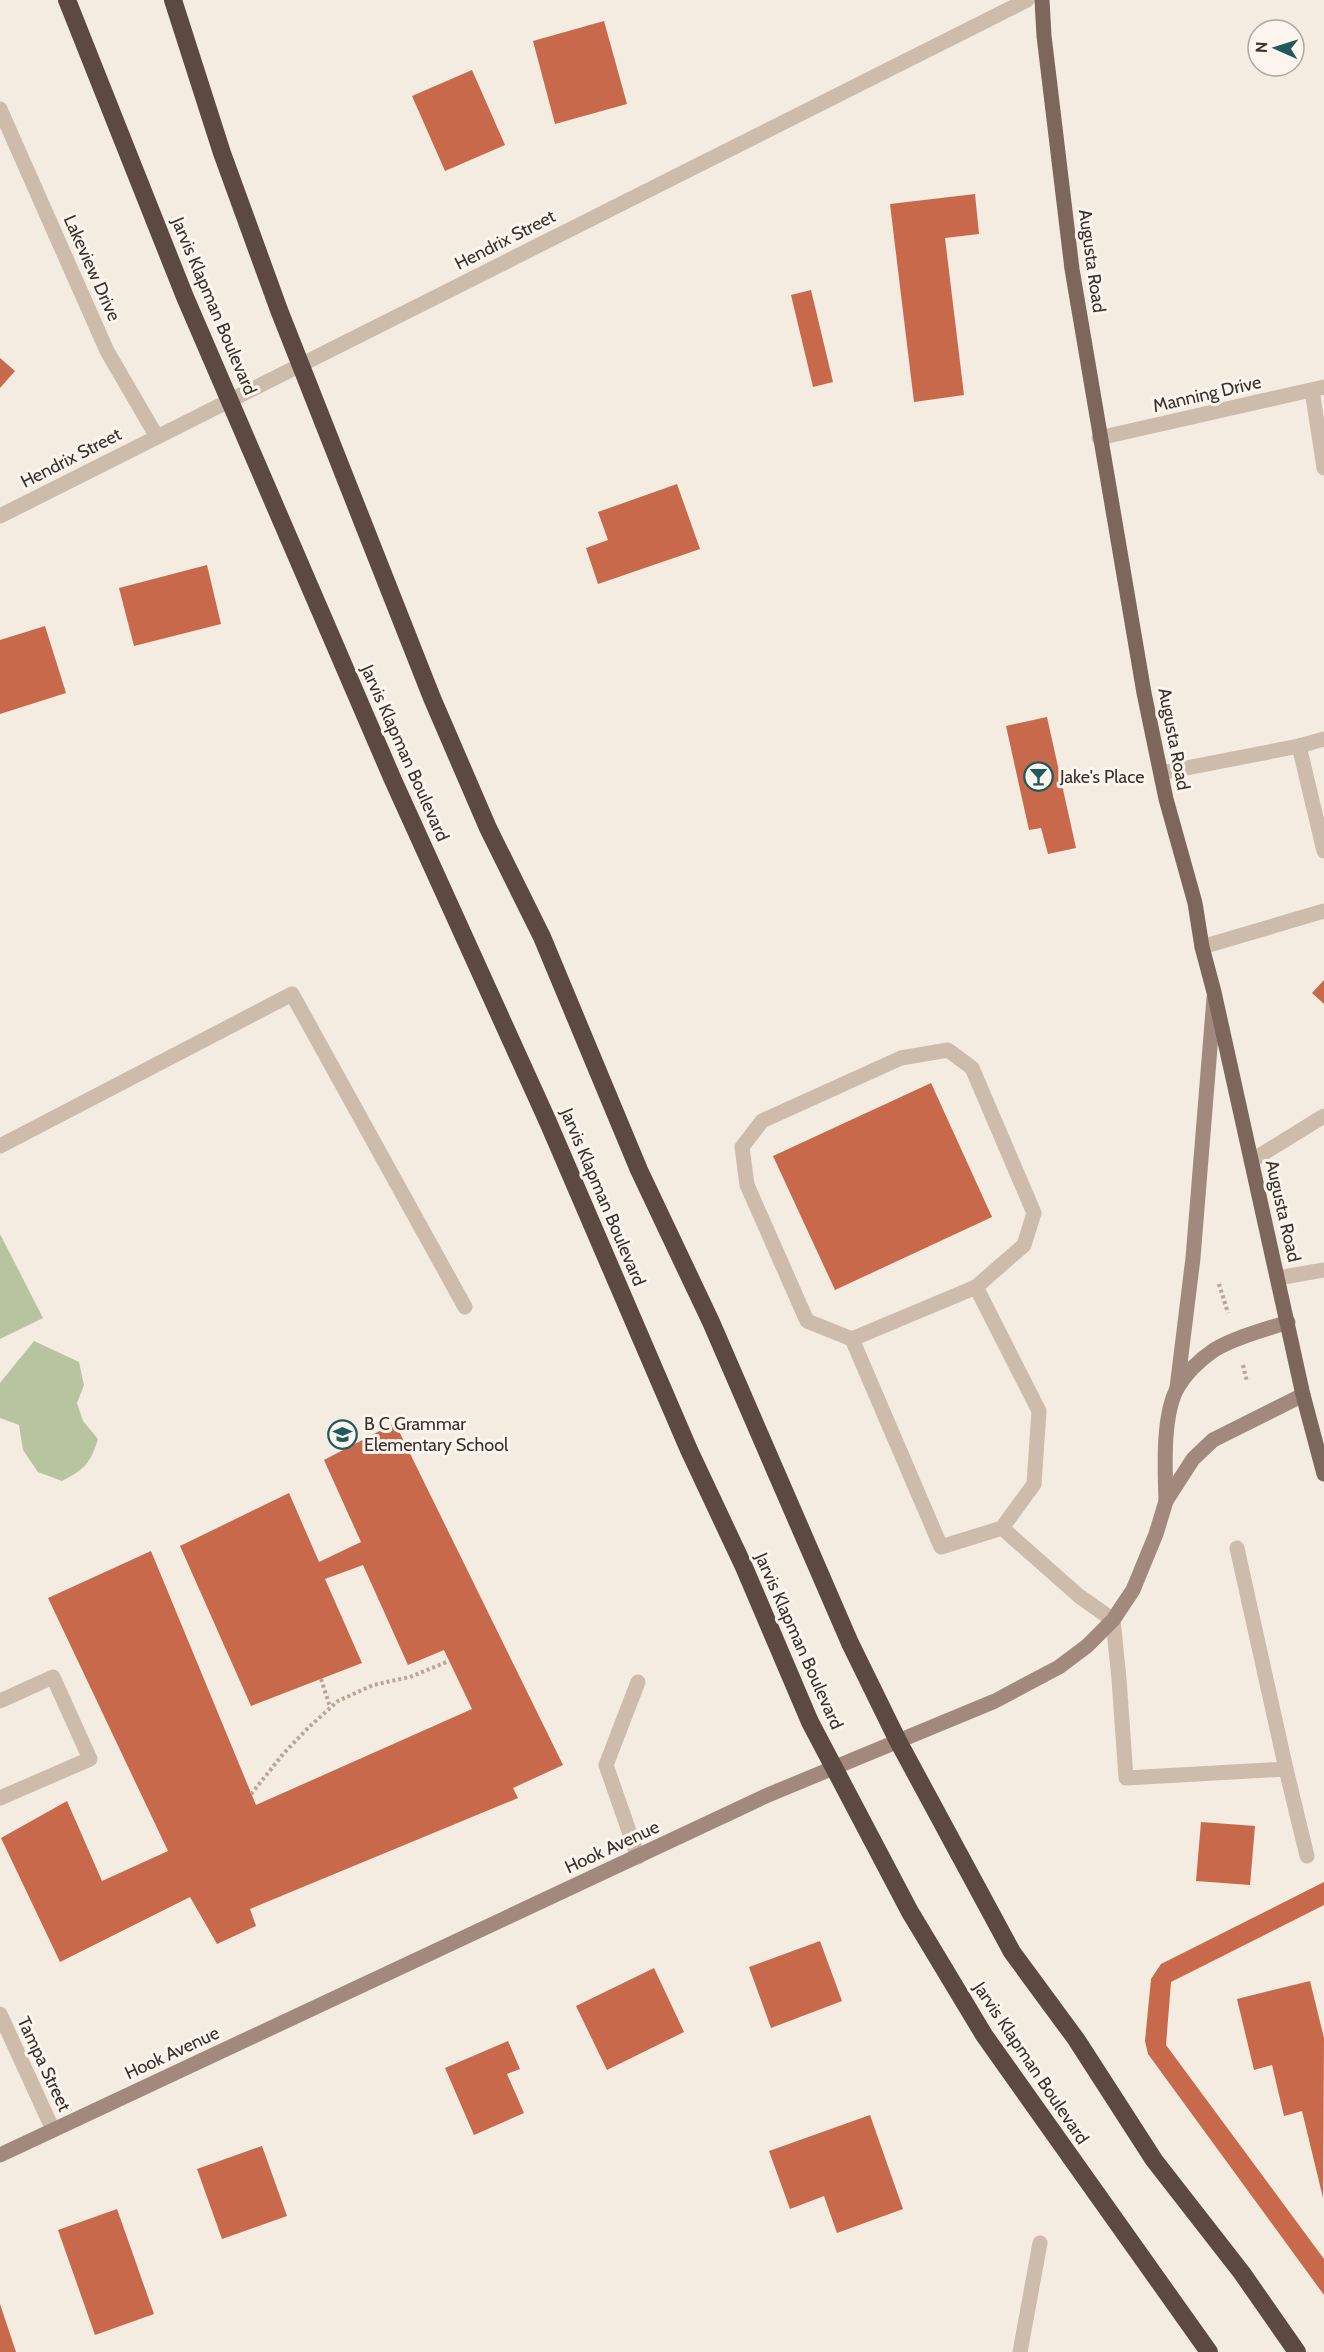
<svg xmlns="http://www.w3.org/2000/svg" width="1324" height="2352" font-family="Cabin,sans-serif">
  <rect width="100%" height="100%" fill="#f4ebe1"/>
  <g fill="#b8c4a0">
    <path d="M 0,1234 L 43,1318 L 0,1339 Z"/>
    <path d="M 34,1341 L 79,1362 L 84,1385 L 77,1403 L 83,1421 L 98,1439 C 90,1464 85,1469 62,1481 L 38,1472 L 23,1450 L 19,1425 L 0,1418 L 0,1383 Z"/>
  </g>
  <g fill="#c8694b">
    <path d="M 604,21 L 627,104 L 555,124 L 533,41 Z"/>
    <path d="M 472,70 L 505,145 L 445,171 L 412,96 Z"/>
    <path d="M 975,194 L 979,234 L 945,238 L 964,395 L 914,402 L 890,204 Z"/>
    <path d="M 811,290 L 833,382 L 813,387 L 791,295 Z"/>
    <path d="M 0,358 L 15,371 L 0,388 Z"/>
    <path d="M 677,484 L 700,549 L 598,584 L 586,548 L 608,540 L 598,512 Z"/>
    <path d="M 207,565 L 221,624 L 134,646 L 119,588 Z"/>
    <path d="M 45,626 L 66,693 L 0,714 L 0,640 Z"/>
    <path d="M 1047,717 L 1076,848 L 1048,854 L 1041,828 L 1029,830 L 1006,726 Z"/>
    <path d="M 1324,980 L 1324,1004 L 1312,993 Z"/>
    <path d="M 931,1083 L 992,1217 L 835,1290 L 773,1156 Z"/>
    <path d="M 395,1423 L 563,1765 L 513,1788 L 518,1798 L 250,1909 L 256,1926 L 217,1944 L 190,1897 L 60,1962 L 1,1838 L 67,1801 L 102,1881 L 168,1851 L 48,1598 L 151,1551 L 256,1805 L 472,1709 L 444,1650 L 408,1665 L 363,1565 L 325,1579 L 362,1663 L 251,1706 L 180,1546 L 289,1493 L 319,1562 L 361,1542 L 324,1460 Z"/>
    <path d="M 1201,1822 L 1255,1826 L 1250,1885 L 1196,1881 Z"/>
    <path d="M 1324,1882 L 1324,1905 L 1171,1982 L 1166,2045 L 1324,2259 L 1324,2295 L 1148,2054 L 1145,2041 L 1151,1979 L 1161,1964 Z"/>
    <path d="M 820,1941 L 842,2001 L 771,2028 L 749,1967 Z"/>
    <path d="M 654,1968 L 684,2032 L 607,2070 L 576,2006 Z"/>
    <path d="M 1310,1981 L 1324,2038 L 1323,2198 L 1302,2111 L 1284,2116 L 1272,2065 L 1254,2070 L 1237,1999 Z"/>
    <path d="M 508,2041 L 520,2069 L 507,2074 L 524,2113 L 474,2135 L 445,2068 Z"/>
    <path d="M 870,2115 L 903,2209 L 837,2233 L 824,2196 L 790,2209 L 769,2151 Z"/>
    <path d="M 262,2146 L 287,2216 L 222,2239 L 197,2169 Z"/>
    <path d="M 117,2209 L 154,2314 L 95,2335 L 58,2230 Z"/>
    <path d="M 0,2305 L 0,2304 L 16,2352 L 0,2352 Z"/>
  </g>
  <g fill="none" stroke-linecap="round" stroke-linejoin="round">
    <g stroke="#b9a596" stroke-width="4" stroke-dasharray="3 3" stroke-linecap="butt">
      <path d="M 1219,1284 L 1228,1313"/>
      <path d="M 1243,1365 L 1247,1382"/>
      <path d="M 321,1679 L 330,1707"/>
      <path d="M 251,1794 L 284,1753 L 309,1727 L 338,1701 L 373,1685 L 410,1677 L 449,1661"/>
    </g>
    <g stroke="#cdbbac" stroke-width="15">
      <path d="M 1312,390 L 1324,468"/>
      <path d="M 1299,746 L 1324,739"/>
      <path d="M 1161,773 L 1299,746 L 1324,851"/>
      <path d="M 1202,947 L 1324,911"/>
      <path d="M 0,1146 L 292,994 L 465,1307"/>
      <path d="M 1251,1161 L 1324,1116"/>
      <path d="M 1278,1278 L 1324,1270"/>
      <path d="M 852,1339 L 807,1321 L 747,1185 L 742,1147 L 762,1121 L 901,1058 L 948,1050 L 972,1068 L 1034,1213 L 1024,1245 L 976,1287"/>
      <path d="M 1002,1528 L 941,1547 L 852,1339 L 976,1287 L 1039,1411 L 1034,1484 L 1002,1528 L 1079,1596 L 1113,1620 L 1119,1679 L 1126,1778 L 1286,1769"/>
      <path d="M 1237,1548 L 1286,1769 L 1307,1856"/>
      <path d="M 0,1701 L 53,1677 L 90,1759 L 0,1798"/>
      <path d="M 638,1857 L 606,1765 L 638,1682"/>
    </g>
    <g stroke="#cdbbac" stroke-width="15">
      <path d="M 0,109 L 107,351 L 157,437"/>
      <path d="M 1099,438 L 1324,387"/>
      <path d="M 0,516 L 1027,0"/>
      <path d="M 0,2014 L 53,2130"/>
      <path d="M 1020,2352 L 1040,2243"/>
    </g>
    <g stroke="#a18a7d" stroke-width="15">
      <path d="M 1177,1388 L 1193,1258 L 1214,998"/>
      <path d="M 1166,1501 C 1165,1470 1162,1414 1178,1387 C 1186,1373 1201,1359 1214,1350 C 1236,1337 1264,1330 1288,1322"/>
      <path d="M 0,2155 L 768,1795 L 995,1701 L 1059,1667 L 1087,1646 L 1113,1620 L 1133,1590 L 1156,1534 L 1166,1501 L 1193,1459 L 1213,1440 L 1303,1395"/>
    </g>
    <path stroke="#7d675c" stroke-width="15" d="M 1042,0 L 1044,36 L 1072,269 L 1144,693 L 1166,799 L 1195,903 L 1202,947 L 1214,992 L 1303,1395 L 1324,1474"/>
    <g stroke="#5c4a42" stroke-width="18">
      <path d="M 67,0 L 185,297 L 393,780 L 548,1122 L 689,1450 L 744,1567 L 810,1722 L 910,1912 L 984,2035 L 1209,2352"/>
      <path d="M 173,0 L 222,153 L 279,310 L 432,698 L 488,828 L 542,937 L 639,1170 L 711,1322 L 850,1643 L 898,1741 L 1012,1952 L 1076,2039 L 1154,2160 L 1242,2273 L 1297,2352"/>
    </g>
  </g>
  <defs>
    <symbol id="bar-ring" viewBox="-11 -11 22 22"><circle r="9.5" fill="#fbf5ee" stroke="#1f5a5e" stroke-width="1.5"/><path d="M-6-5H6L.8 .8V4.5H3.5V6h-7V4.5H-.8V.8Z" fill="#1f5a5e"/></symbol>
    <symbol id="school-ring" viewBox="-11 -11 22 22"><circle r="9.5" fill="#fbf5ee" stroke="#1f5a5e" stroke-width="1.5"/><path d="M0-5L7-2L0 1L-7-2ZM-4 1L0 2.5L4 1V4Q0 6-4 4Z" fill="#1f5a5e"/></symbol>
  </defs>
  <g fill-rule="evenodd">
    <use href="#bar-ring" x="1022" y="760" width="33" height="33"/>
    <use href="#school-ring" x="326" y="1418" width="33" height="33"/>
  </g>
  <g text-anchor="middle" stroke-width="6" stroke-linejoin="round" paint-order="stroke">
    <g font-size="18" fill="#3b302b" stroke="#fbf5ee">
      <text transform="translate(505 240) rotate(-27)" y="6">Hendrix Street</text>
      <text transform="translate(1092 261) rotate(82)" y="6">Augusta Road</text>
      <text transform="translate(92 268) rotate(66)" y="6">Lakeview Drive</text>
      <text transform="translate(214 306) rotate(67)" y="6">Jarvis Klapman Boulevard</text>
      <text transform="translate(1207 394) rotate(-13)" y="6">Manning Drive</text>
      <text transform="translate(71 458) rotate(-27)" y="6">Hendrix Street</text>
      <text transform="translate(1174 739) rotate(79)" y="6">Augusta Road</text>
      <text transform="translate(405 753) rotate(66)" y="6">Jarvis Klapman Boulevard</text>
      <text transform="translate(603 1197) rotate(67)" y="6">Jarvis Klapman Boulevard</text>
      <text transform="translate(1283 1211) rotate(77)" y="6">Augusta Road</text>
      <text transform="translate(799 1641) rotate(66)" y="6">Jarvis Klapman Boulevard</text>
      <text transform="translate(612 1847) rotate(-25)" y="6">Hook Avenue</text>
      <text transform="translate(172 2053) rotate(-25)" y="6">Hook Avenue</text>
      <text transform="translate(1031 2063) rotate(56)" y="6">Jarvis Klapman Boulevard</text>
      <text transform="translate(44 2064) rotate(65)" y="6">Tampa Street</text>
    </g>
    <g font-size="18" fill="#3b302b" stroke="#fbf5ee" text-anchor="start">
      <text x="1060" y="783">Jake's Place</text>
      <text x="364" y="1430">B C Grammar<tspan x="364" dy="21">Elementary School</tspan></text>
    </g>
  </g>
  <g transform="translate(1276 48) rotate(273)"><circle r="28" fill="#fbf5ee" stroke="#aea6a0" stroke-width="1.5"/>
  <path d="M0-4.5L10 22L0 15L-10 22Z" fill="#1f5a5e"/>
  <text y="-9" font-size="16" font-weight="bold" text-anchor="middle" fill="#3b302b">N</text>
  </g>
</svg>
